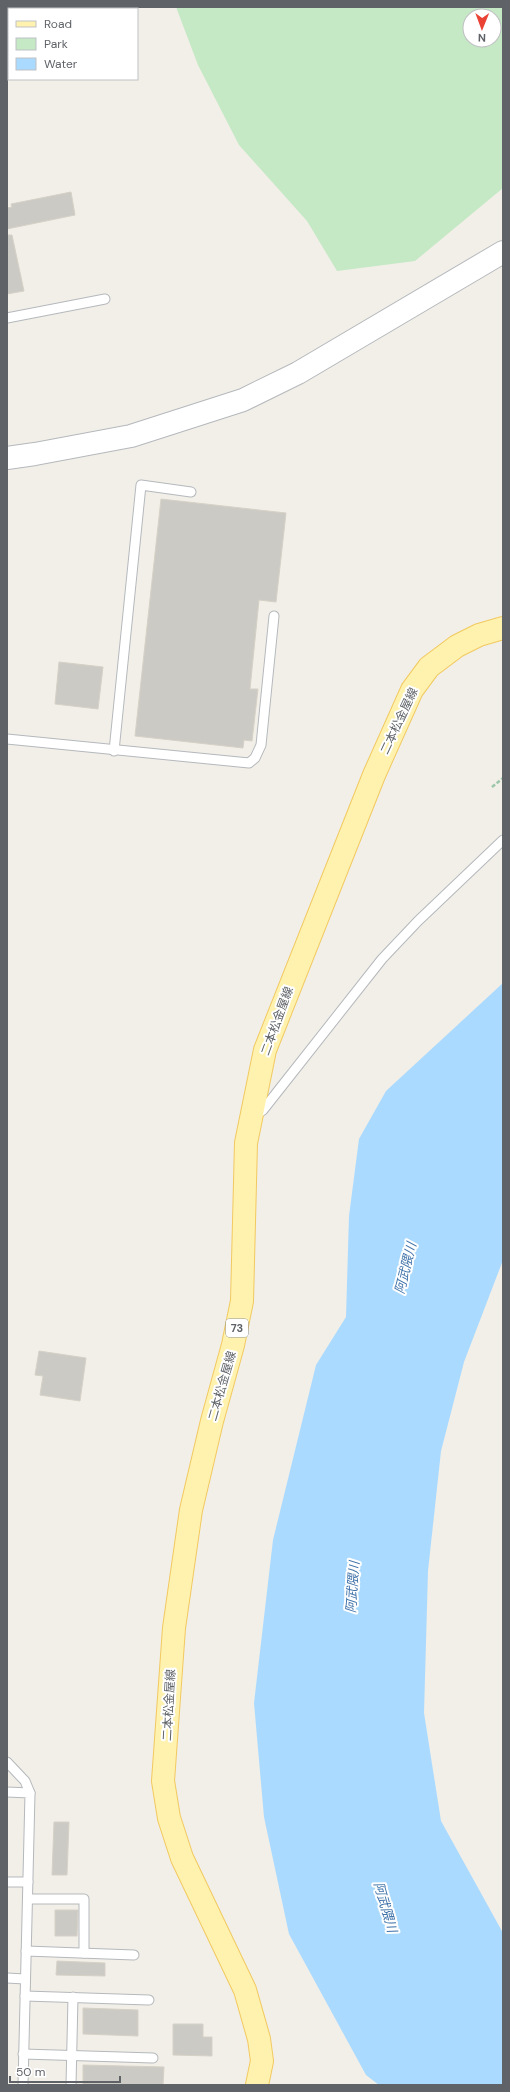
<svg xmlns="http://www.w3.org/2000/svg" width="510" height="2092" font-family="'DM Sans','Noto Sans JP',sans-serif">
  <rect width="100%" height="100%" fill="#f1efe8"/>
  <path fill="#c5e8c5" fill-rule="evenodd" d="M 176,7 L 503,7 L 503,188 L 415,261 L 337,271 L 307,221 L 239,145 L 198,65 ZM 470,16 L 494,16 L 494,40 L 470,40 Z"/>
  <path fill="#aadaff" d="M 503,983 L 503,1260 L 464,1362 L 441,1451 L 428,1571 L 424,1713 L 441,1821 L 503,1933 L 503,2085 L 379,2085 L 366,2075 L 289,1934 L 264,1817 L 254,1703 L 273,1540 L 316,1365 L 346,1317 L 349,1216 L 359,1139 L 386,1091 Z"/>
  <g fill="#cccac5" stroke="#d6d1c6">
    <path d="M 71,192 L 75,215 L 7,229 L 7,208 L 12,207 L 11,204 Z"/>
    <path d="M 7,235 L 12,235 L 24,291 L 7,294 Z"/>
    <path d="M 161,499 L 286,513 L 276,602 L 259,600 L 250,689 L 258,689 L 252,741 L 244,740 L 243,748 L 135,736 Z"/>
    <path d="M 59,662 L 103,667 L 98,709 L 55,704 Z"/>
    <path d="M 39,1351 L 86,1358 L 80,1401 L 40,1395 L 43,1376 L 35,1375 Z"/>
    <path d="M 54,1822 L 69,1822 L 67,1875 L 52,1875 Z"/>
    <path d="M 55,1910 L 78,1910 L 77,1936 L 55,1936 Z"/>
    <path d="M 57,1961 L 105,1963 L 105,1976 L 56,1975 Z"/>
    <path d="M 83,2008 L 138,2010 L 138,2036 L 83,2034 Z"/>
    <path d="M 173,2024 L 203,2024 L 203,2037 L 212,2037 L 212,2056 L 173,2055 Z"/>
    <path d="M 83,2065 L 164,2067 L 163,2085 L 83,2085 Z"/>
  </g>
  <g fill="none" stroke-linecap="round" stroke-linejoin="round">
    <defs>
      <g id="service">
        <path d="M 7,318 L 105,299"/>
        <path d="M 7,739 L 249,763 L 255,758 L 261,745 L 274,616"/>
        <path d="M 114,751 L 141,485 L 191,492"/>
        <path d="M 256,1115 L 263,1110 L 382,959 L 418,921 L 503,840"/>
        <path d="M 7,1762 L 25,1781 L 30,1793"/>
        <path d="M 7,1792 L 30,1793 L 23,2085"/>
        <path d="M 7,1882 L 28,1882"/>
        <path d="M 28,1899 L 84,1899 L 84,1953"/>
        <path d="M 26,1951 L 134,1955"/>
        <path d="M 7,1978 L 25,1979"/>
        <path d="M 25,1996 L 149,2000"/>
        <path d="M 23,2054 L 153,2058"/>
        <path d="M 71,2085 L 73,1997"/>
      </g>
      <path id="tertiary" d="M 7,458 L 35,454 L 131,436 L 243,400 L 298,373 L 503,252"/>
      <path id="primary" d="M 257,2085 L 262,2061 L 259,2039 L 245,1990 L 182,1858 L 169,1818 L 163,1781 L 174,1628 L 191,1510 L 212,1421 L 233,1345 L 242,1301 L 246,1143 L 265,1050 L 374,775 L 412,690 L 429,667 L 457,646 L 479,635 L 503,628"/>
    </defs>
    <use href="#service" stroke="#b5b8bc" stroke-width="11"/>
    <use href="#tertiary" stroke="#b5b8bc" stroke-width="24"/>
    <use href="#primary" stroke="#f2c960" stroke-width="24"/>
    <path stroke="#9cc7a9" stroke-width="2.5" stroke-dasharray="4 2" stroke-linecap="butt" d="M 492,787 L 503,778"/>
    <use href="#service" stroke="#fff" stroke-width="9"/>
    <use href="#tertiary" stroke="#fff" stroke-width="22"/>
    <use href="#primary" stroke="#fff2af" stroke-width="22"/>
  </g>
  <g text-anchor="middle" stroke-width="4" stroke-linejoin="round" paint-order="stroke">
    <rect fill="#fff" stroke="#8f9295" stroke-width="1" x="226" y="1319" width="22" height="18" rx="3"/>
    <g font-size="11" font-weight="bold" fill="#5f6368">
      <text x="237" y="1332">73</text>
    </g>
    <g font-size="12" fill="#5f6368" stroke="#fff">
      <text transform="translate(399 721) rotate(-65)" y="4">二本松金屋線</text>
      <text transform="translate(277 1021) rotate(-70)" y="4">二本松金屋線</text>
      <text transform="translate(222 1386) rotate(-74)" y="4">二本松金屋線</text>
      <text transform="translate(169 1705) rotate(-87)" y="4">二本松金屋線</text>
    </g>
    <g font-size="13" font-style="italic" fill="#4174aa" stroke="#fff">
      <text transform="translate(405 1268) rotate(-76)" y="5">阿武隈川</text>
      <text transform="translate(352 1587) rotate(-86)" y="5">阿武隈川</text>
      <text transform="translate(386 1907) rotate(74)" y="5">阿武隈川</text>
    </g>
  </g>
  <rect width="510" height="2092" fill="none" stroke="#5f6368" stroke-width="16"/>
  <rect x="8" y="8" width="130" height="72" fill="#ffffff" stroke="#bfc1c3"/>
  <rect x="16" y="21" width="20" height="6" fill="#fff2af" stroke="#bfc1c3"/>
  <text x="44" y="28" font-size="12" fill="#5f6368">Road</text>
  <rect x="16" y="38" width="20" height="12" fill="#c5e8c5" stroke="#bfc1c3"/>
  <text x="44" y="48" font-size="12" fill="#5f6368">Park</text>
  <rect x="16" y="58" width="20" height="12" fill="#aadaff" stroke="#bfc1c3"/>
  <text x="44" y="68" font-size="12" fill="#5f6368">Water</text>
  <g transform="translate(482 28) rotate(181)"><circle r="19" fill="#ffffff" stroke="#bfc1c3"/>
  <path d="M0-3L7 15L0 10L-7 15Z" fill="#ea4335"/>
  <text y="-6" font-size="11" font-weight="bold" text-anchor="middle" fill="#5f6368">N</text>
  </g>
  <path d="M10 2076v6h110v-6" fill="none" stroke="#5f6368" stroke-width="2"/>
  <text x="16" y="2076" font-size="12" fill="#5f6368" stroke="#ffffff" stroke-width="3" paint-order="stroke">50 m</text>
</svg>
